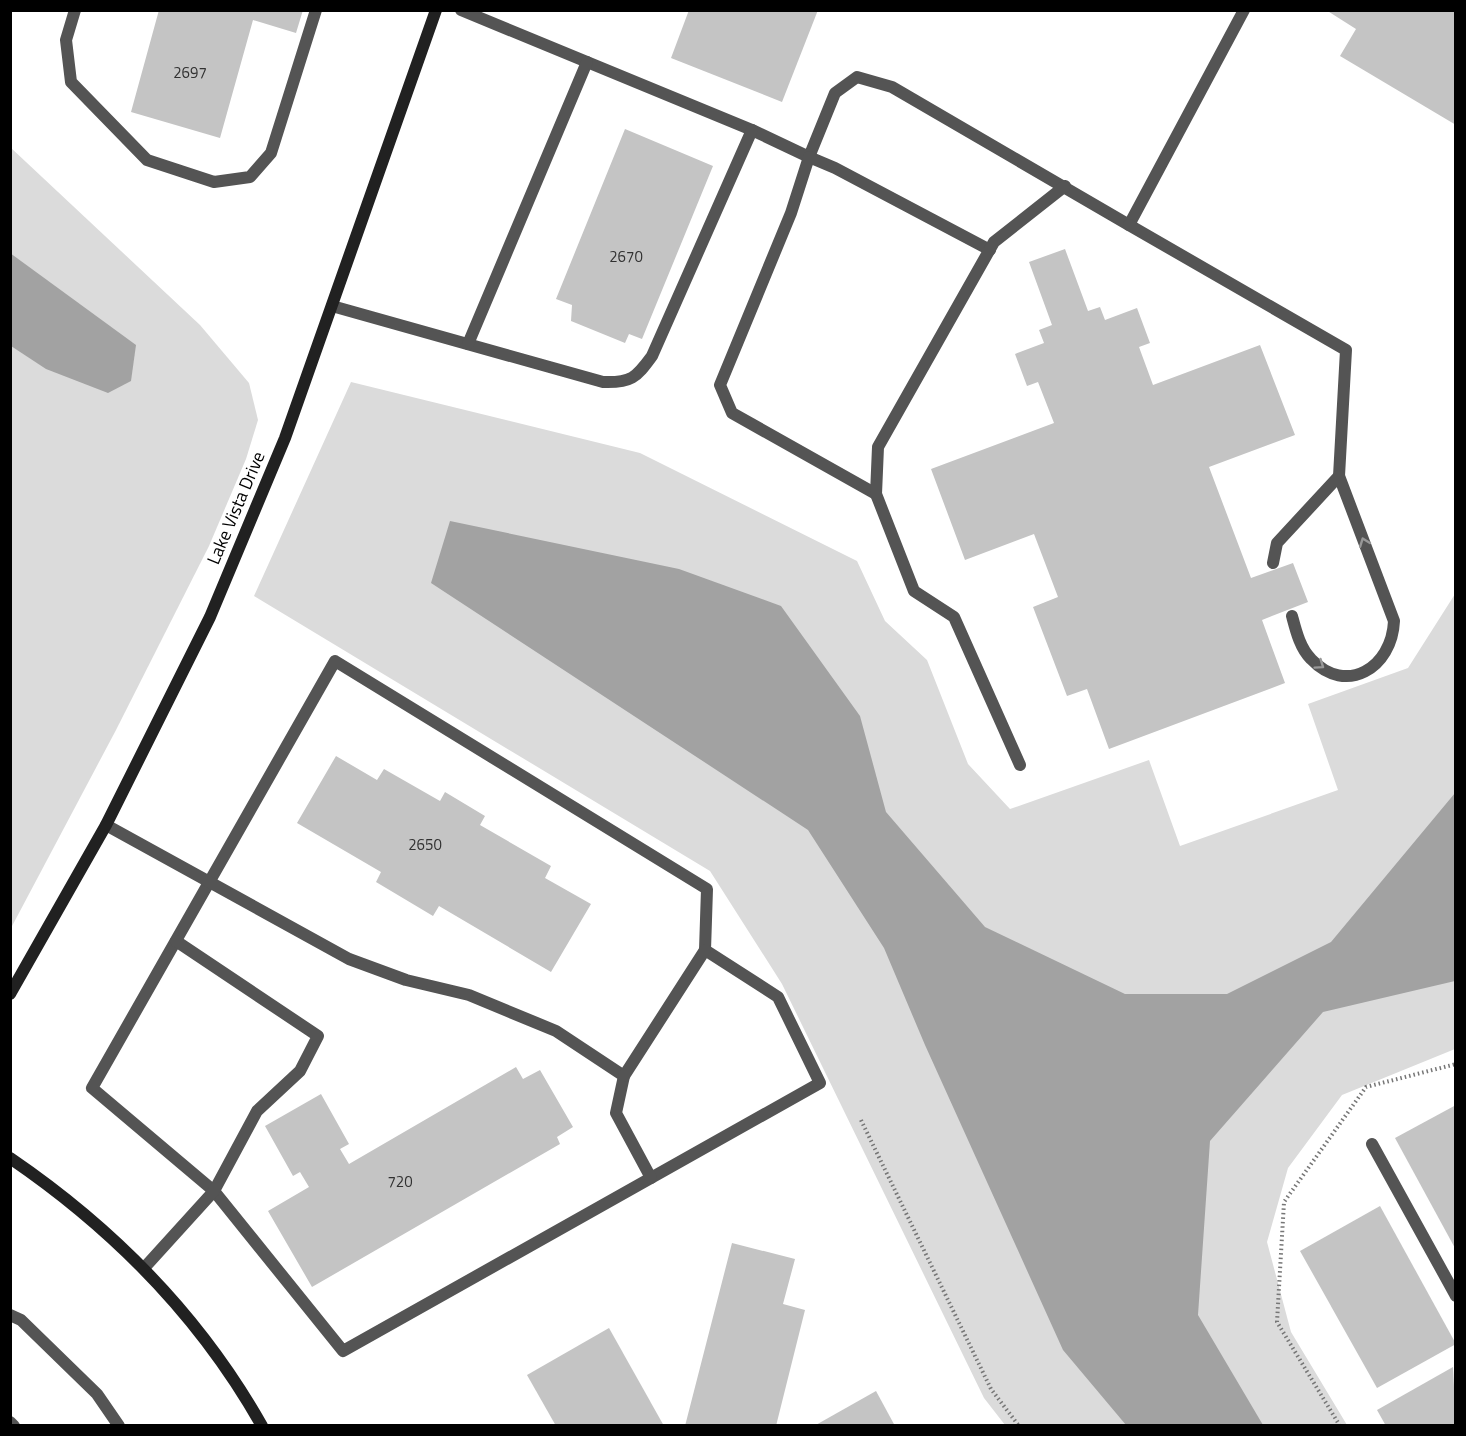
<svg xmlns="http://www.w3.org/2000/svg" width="1466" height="1436" font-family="'Titillium Web',sans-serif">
  <rect width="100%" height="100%" fill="#fff"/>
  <g fill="#dbdbdb">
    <path d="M 10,147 L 200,325 L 249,383 L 258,420 L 246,459 L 209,546 L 116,730 L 11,928 Z"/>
    <path d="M 351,382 L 640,453 L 857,561 L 885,621 L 927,660 L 968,764 L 1010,809 L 1149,760 L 1180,846 L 1338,790 L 1308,704 L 1408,668 L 1455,594 L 1455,1049 L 1342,1095 L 1288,1168 L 1267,1242 L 1291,1332 L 1347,1425 L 1005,1425 L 984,1398 L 782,984 L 710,871 L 254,596 Z"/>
  </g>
  <g fill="#a2a2a2">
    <path d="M 10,253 L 136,345 L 131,381 L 108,393 L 46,369 L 11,346 Z"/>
    <path d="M 450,521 L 679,569 L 781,606 L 860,716 L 886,812 L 985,927 L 1125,994 L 1227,994 L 1331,942 L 1455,793 L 1455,981 L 1323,1012 L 1210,1141 L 1198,1315 L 1263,1425 L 1126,1425 L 1063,1350 L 925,1045 L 884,948 L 808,830 L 431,583 Z"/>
  </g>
  <g fill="#c4c4c4">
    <path d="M 159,10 L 303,10 L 296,33 L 253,20 L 220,138 L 131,112 Z"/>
    <path d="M 689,10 L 818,10 L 782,102 L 671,58 Z"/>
    <path d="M 1326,10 L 1451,10 L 1456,13 L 1456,125 L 1340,56 L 1356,29 Z"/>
    <path d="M 625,129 L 713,166 L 642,339 L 629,334 L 625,343 L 571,321 L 572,305 L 556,299 Z"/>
    <path d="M 1065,249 L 1088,311 L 1100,307 L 1105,320 L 1137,308 L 1150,343 L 1139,347 L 1153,385 L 1260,345 L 1295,435 L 1209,467 L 1251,578 L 1293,563 L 1308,602 L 1262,620 L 1285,683 L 1109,749 L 1087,689 L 1067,696 L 1033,607 L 1058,597 L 1034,534 L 965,560 L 931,469 L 1054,423 L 1038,382 L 1027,386 L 1015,354 L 1044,343 L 1039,330 L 1052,325 L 1029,262 Z"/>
    <path d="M 336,756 L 377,780 L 384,769 L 440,801 L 445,792 L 485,816 L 480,825 L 551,866 L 545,878 L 591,904 L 551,972 L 439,906 L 433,916 L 376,882 L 381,872 L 297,823 Z"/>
    <path d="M 516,1067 L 523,1079 L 540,1070 L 573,1127 L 557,1137 L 560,1144 L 312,1287 L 268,1211 L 309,1187 L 300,1172 L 293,1176 L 265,1126 L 321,1094 L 349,1144 L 340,1149 L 349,1164 Z"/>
    <path d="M 1456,1105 L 1456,1250 L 1395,1138 Z"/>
    <path d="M 1380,1206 L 1456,1344 L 1377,1388 L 1300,1251 Z"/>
    <path d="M 732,1243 L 795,1259 L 783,1304 L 805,1310 L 776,1426 L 685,1426 Z"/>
    <path d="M 609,1328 L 664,1426 L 556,1426 L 527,1375 Z"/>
    <path d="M 1453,1367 L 1456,1426 L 1386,1426 L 1377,1410 Z"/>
    <path d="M 876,1391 L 895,1426 L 814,1426 Z"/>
  </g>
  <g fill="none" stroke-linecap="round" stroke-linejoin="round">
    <g stroke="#767676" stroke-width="4" stroke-dasharray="1.5 3" stroke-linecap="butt">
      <path d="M 861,1120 L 991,1389 L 1019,1426"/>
      <path d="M 1340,1426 L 1277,1322 L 1284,1202 L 1366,1087 L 1456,1064"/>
    </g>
    <g stroke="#545454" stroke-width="12">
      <path d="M 75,10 L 66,40 L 71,82 L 147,160 L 214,182 L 250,177 L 271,153 L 316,10"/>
      <path d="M 461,10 L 752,130 L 809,157 L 835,93 L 857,77 L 892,87 L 1129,225 L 1244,10"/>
      <path d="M 1129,225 L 1346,350 L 1339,476"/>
      <path d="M 332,306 L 603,382 C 631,383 636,378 652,356 L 752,130"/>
      <path d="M 468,344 L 587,62"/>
      <path d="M 876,494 L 732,413 L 720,385 L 791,213 L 809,157 L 835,168 L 990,250"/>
      <path d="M 1273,563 L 1277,543 L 1339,476 L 1394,621 C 1392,668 1346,696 1311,659 C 1300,648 1296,631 1292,616"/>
      <path d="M 335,661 L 707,889 L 705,950 L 778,997 L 820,1083 L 343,1351 L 214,1191 L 92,1088 Z"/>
      <path d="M 1020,765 L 954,617 L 914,591 L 876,494 L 878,447 L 994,242 L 1065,186"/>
      <path d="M 106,825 L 349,959 L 406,980 L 469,995 L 556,1031 L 624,1076 L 616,1113 L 651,1178"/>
      <path d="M 624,1076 L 705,950"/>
      <path d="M 145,1267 L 214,1191 L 257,1111 L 300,1071 L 318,1036 L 176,941"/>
      <path d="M 10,1315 L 21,1320 L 97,1394 L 119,1426"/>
      <path d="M 10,1422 L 14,1426"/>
    </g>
    <path stroke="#545454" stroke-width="12" d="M 1372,1144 L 1456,1296"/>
    <g stroke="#212121" stroke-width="12">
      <path d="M 10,994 L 106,825 L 210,617 L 285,438 L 436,10"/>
      <path d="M 10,1158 C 114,1229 200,1316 262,1426"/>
    </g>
  </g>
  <defs><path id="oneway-chevron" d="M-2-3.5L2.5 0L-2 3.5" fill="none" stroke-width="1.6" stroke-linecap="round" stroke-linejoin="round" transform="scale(1.5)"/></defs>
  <g stroke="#989898">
    <use href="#oneway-chevron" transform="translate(1364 542) rotate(-111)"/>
    <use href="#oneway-chevron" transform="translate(1320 665) rotate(35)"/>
  </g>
  <g text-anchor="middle" stroke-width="4.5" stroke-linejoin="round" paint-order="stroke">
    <g font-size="15" fill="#313131">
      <text x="190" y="78">2697</text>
      <text x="626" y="262">2670</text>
      <text x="425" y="850">2650</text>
      <text x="400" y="1187">720</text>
    </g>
    <g font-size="18" fill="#000" stroke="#fff">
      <text transform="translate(236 508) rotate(-67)" y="6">Lake Vista Drive</text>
    </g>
  </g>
  <rect width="1466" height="1436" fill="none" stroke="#000000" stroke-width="24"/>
</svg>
